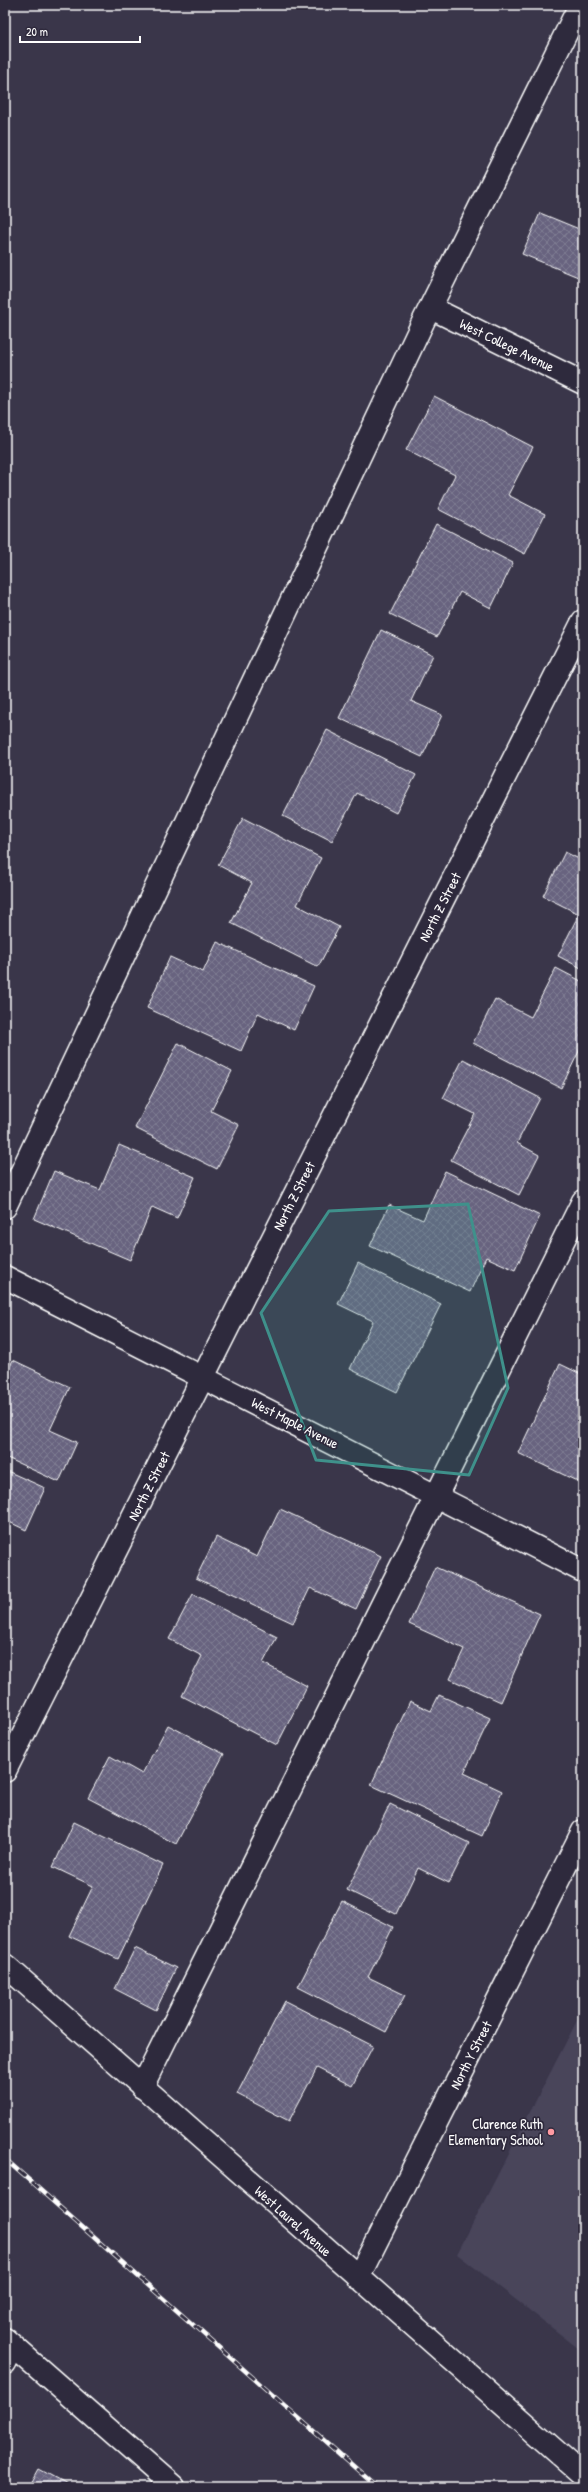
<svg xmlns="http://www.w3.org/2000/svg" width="588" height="2492" font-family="'Patrick Hand',sans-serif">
  <defs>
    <pattern id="building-cross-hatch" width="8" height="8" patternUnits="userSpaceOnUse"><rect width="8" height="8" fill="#67647f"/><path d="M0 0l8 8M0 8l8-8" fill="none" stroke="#7e7b92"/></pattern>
  </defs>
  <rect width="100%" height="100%" fill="#3a364a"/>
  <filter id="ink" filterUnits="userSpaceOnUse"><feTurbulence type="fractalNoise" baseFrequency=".025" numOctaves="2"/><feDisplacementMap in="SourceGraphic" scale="8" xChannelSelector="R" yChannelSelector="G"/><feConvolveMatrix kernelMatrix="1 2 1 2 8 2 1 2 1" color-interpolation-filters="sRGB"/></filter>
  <g filter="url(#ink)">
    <path fill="#48445a" d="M 583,2009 L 583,2352 L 457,2254 Z"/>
    <g fill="url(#building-cross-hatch)" stroke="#fff">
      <path d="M 540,213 L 579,229 L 583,219 L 583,279 L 522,254 Z"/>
      <path d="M 434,396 L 533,447 L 508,495 L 545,514 L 525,554 L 438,509 L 455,475 L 406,450 Z"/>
      <path d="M 436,524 L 513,563 L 491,608 L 460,592 L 437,637 L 390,614 Z"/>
      <path d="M 381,630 L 433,655 L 411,701 L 442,715 L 422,757 L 339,718 Z"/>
      <path d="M 327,730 L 416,775 L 396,813 L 357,793 L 332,841 L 283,816 Z"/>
      <path d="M 243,818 L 321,858 L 297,905 L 339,927 L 318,967 L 231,923 L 252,883 L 218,865 Z"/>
      <path d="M 583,821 L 583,837 L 577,834 Z"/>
      <path d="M 565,852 L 583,861 L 583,969 L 558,956 L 579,914 L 543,896 Z"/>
      <path d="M 217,942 L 314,986 L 294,1030 L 258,1013 L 241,1051 L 147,1008 L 170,957 L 203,972 Z"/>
      <path d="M 556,968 L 583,982 L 583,1043 L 561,1088 L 473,1043 L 495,999 L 531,1017 Z"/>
      <path d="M 178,1043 L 232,1071 L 211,1111 L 239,1125 L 217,1169 L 135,1128 Z"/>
      <path d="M 463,1059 L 540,1098 L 517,1143 L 539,1155 L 519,1195 L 451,1160 L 475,1114 L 443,1098 Z"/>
      <path d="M 119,1145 L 195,1177 L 177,1218 L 152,1207 L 130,1260 L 34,1219 L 54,1171 L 100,1190 Z"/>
      <path d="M 445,1171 L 540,1216 L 515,1270 L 486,1257 L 470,1292 L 370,1246 L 389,1205 L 423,1220 Z"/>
      <path d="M 358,1263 L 441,1304 L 397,1392 L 350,1369 L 373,1321 L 338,1304 Z"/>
      <path d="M 13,1360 L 70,1387 L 50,1430 L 77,1442 L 59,1482 L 5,1457 L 5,1376 Z"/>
      <path d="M 560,1364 L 583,1375 L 583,1484 L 518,1453 Z"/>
      <path d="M 5,1470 L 45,1488 L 26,1530 L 5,1520 Z"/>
      <path d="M 280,1509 L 381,1556 L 356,1609 L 310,1588 L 293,1623 L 196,1578 L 216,1537 L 257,1557 Z"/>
      <path d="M 435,1567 L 540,1614 L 501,1702 L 450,1679 L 464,1649 L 409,1624 Z"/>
      <path d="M 193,1594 L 277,1637 L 263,1663 L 307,1686 L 277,1745 L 182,1696 L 202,1656 L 169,1639 Z"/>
      <path d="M 439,1695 L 490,1718 L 464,1773 L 502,1791 L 482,1836 L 371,1785 L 410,1701 L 431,1711 Z"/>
      <path d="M 168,1725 L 224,1754 L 176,1844 L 88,1798 L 110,1756 L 142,1774 Z"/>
      <path d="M 390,1804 L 469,1843 L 449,1883 L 418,1868 L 396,1914 L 347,1890 Z"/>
      <path d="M 74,1822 L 163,1865 L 118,1959 L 69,1936 L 93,1886 L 53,1867 Z"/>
      <path d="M 342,1901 L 393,1927 L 368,1977 L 405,1995 L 386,2032 L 298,1987 Z"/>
      <path d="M 135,1948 L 176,1968 L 156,2010 L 115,1989 Z"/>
      <path d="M 285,2001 L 373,2046 L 352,2086 L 317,2068 L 289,2121 L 237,2094 Z"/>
      <path d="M 39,2469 L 72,2487 L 29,2487 Z"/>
    </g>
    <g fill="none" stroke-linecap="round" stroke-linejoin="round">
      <defs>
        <g id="service">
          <path d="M 5,1207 L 423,322 L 580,5"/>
          <path d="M 142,2087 L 583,1201"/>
          <path d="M 5,2363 L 13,2347"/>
        </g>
        <g id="minor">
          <path d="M 5,1277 L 583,1571"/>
          <path d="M 5,1771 L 583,621"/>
          <path d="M 5,1965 L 583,2475"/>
          <path d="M 358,2278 L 583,1831"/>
          <path d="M 5,2339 L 174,2487"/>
        </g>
        <path id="tertiary" d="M 431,308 L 583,383"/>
      </defs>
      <use href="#service" stroke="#fff" stroke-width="25"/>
      <use href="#minor" stroke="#fff" stroke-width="25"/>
      <use href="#tertiary" stroke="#fff" stroke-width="25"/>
      <use href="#service" stroke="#2f2a3d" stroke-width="22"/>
      <use href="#minor" stroke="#2f2a3d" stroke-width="22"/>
      <use href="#tertiary" stroke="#2f2a3d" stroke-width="22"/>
      <defs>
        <path id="rail" d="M 5,2159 L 377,2487"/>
      </defs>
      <use href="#rail" stroke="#fff" stroke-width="4.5"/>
      <use href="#rail" stroke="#2f2a3d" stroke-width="3" stroke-dasharray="9" stroke-linecap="butt"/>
    </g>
  </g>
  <path fill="#3f918b" fill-opacity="0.2" stroke="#3f918b" stroke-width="3" stroke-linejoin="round" d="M 468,1204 L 508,1388 L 469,1475 L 316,1460 L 261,1313 L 329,1211 Z"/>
  <circle fill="#ff9aa2" stroke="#2f2a3d" stroke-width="1.5" cx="551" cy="2132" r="4"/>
  <g text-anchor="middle" stroke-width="3.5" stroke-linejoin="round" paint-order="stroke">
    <g font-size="14" fill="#fff" stroke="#2f2a3d">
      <text transform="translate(507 345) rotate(26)" y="5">West College Avenue</text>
      <text transform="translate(440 907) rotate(-63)" y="5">North Z Street</text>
      <text transform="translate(294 1196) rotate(-63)" y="5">North Z Street</text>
      <text transform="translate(295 1423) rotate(27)" y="5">West Maple Avenue</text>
      <text transform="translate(149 1486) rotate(-63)" y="5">North Z Street</text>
      <text transform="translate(471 2055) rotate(-63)" y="5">North Y Street</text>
      <text transform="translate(293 2221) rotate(42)" y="5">West Laurel Avenue</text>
    </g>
    <g font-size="14" fill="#fff" stroke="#2f2a3d" text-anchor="end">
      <text x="543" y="2129">Clarence Ruth<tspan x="543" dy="16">Elementary School</tspan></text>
    </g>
  </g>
  <rect width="588" height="2492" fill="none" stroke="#2f2a3d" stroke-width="20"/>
  <rect x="10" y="10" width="568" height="2472" fill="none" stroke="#fff" stroke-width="1.5" filter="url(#ink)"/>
  <path d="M20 36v6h120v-6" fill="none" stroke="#ffffff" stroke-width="2"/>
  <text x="26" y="36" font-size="12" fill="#ffffff" stroke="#2f2a3d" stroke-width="3" paint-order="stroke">20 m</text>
</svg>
